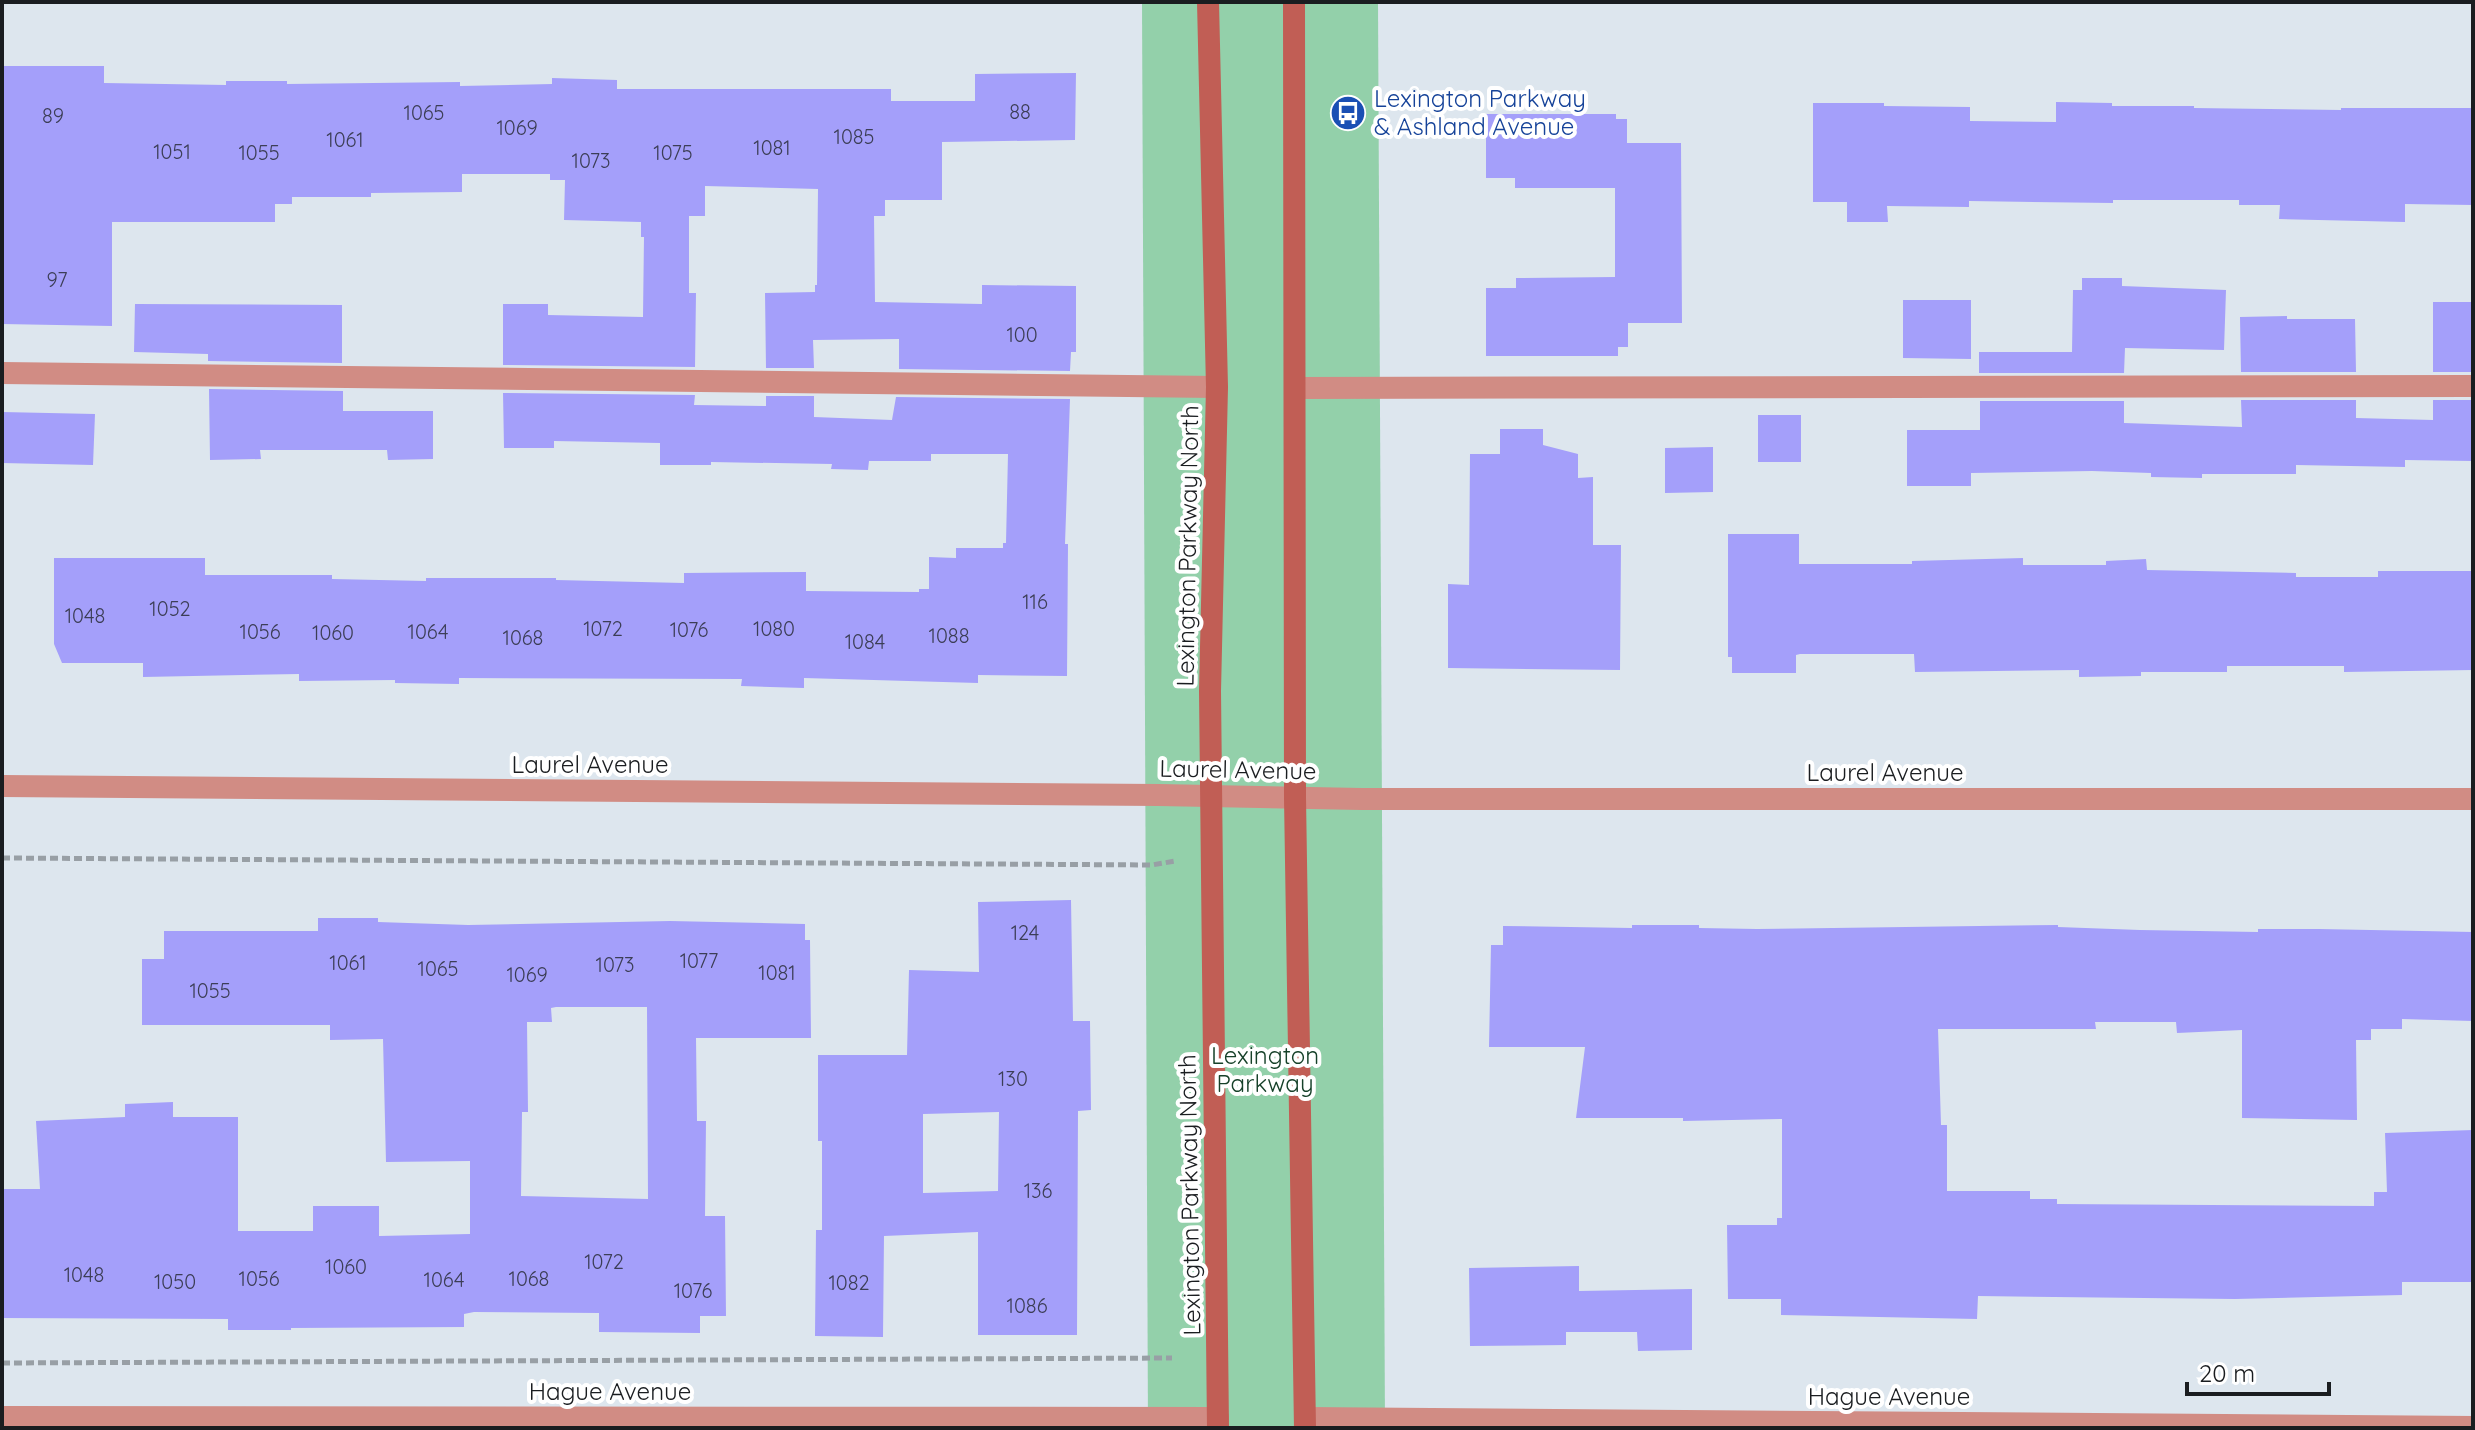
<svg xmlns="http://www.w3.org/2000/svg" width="2475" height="1430" font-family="Quicksand,sans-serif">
  <rect width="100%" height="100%" fill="#dde6ee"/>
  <path fill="#93d0aa" d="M 1142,2 L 1378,2 L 1385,1428 L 1148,1428 Z"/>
  <g fill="#a49ffa" fill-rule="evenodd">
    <path d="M 2,66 L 104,66 L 104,83 L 226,85 L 226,81 L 287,81 L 287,84 L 460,82 L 460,86 L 552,84 L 552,78 L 617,80 L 617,89 L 891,89 L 891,101 L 975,101 L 975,74 L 1076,73 L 1075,140 L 942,142 L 942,200 L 885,200 L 885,216 L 874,216 L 875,302 L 982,304 L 982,285 L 1076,286 L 1076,352 L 1071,352 L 1070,371 L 899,369 L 899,339 L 813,340 L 814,368 L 766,368 L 765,293 L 815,292 L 815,285 L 817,285 L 818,189 L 705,186 L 705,216 L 689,216 L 689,293 L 696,293 L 695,367 L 503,365 L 503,304 L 548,304 L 548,315 L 643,317 L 644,237 L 641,237 L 641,222 L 564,220 L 565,180 L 550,180 L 550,174 L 462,174 L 462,192 L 371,193 L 371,197 L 292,197 L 292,204 L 275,204 L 275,222 L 112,222 L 112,326 L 2,324 Z"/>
    <path d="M 2056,102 L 2112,103 L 2112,106 L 2194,106 L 2194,108 L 2341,110 L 2341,108 L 2473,108 L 2473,205 L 2405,204 L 2405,222 L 2279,219 L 2280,205 L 2239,205 L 2239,200 L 2113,200 L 2113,203 L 1969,201 L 1969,207 L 1887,206 L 1888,222 L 1847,222 L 1847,202 L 1813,202 L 1813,103 L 1884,103 L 1884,106 L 1970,107 L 1970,121 L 2056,122 Z"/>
    <path d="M 1486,114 L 1616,114 L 1616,119 L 1627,119 L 1627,143 L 1681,143 L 1682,323 L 1628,323 L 1628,347 L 1618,347 L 1618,356 L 1486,356 L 1486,288 L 1516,288 L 1516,278 L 1615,277 L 1615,188 L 1515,188 L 1515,178 L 1486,178 Z"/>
    <path d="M 2082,278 L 2122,278 L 2122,286 L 2226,290 L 2224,350 L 2125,348 L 2124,373 L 1979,373 L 1979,352 L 2072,352 L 2073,290 L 2082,290 Z"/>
    <path d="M 1903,300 L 1971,300 L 1971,359 L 1903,358 Z"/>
    <rect x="2433" y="302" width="40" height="70"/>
    <path d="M 135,304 L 342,305 L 342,363 L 208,361 L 208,354 L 134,352 Z"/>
    <path d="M 2287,316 L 2287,319 L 2355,319 L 2356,372 L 2241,372 L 2240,317 Z"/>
    <path d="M 209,389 L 343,391 L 343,411 L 433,411 L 433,459 L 388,460 L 387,450 L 260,450 L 261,459 L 210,460 Z"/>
    <path d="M 503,393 L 695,395 L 694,405 L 766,406 L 766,396 L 814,396 L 814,417 L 892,420 L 896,397 L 1070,399 L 1065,544 L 1068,544 L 1067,676 L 978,675 L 978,683 L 804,678 L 804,688 L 741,686 L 742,679 L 459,678 L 459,684 L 395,683 L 395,680 L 299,681 L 299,674 L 143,677 L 143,663 L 62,663 L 54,644 L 54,558 L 205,558 L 205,575 L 332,575 L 332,579 L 426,581 L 426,578 L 556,578 L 556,580 L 684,583 L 684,573 L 806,572 L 806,591 L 919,592 L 919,589 L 929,589 L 929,557 L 956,558 L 956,548 L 1003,548 L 1003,543 L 1006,543 L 1008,454 L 931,454 L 931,461 L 869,461 L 868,470 L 831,469 L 832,464 L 711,462 L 711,465 L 660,465 L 660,443 L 554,441 L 554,448 L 504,448 Z"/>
    <path d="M 2241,400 L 2356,400 L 2356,418 L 2433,420 L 2433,400 L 2473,400 L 2473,461 L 2405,460 L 2405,467 L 2296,465 L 2296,474 L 2202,474 L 2202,478 L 2151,477 L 2151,473 L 2092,471 L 1971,473 L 1971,486 L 1907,486 L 1907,430 L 1980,430 L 1980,401 L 2124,401 L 2124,423 L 2242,427 Z"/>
    <path d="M 2,412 L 95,414 L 93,465 L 2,463 Z"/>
    <rect x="1758" y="415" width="43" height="47"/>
    <path d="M 1500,429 L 1543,429 L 1543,445 L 1578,454 L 1578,478 L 1593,477 L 1593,545 L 1621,545 L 1620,670 L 1448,668 L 1448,584 L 1469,585 L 1470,454 L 1500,454 Z"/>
    <path d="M 1713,447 L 1713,492 L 1665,493 L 1665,448 Z"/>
    <path d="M 1728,534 L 1799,534 L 1799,564 L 1912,564 L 1912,561 L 2023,558 L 2023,565 L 2106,565 L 2106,561 L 2146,559 L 2147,570 L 2296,573 L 2296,577 L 2378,577 L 2378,571 L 2473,571 L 2473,670 L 2344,672 L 2344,666 L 2227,666 L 2227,672 L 2141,672 L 2141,676 L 2079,677 L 2079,670 L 1915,672 L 1914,654 L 1800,654 L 1796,655 L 1796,673 L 1732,673 L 1732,657 L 1728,657 Z"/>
    <path d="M 1071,900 L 1073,1021 L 1090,1021 L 1091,1110 L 1078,1111 L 1077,1335 L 978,1335 L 978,1232 L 884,1236 L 883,1337 L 815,1336 L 816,1230 L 822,1230 L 822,1141 L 818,1141 L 818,1055 L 907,1055 L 909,970 L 979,972 L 978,902 ZM 999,1112 L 998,1191 L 923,1193 L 923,1114 Z"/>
    <path d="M 318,918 L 378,918 L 378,922 L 468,925 L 670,921 L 805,924 L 805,940 L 810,940 L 811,1038 L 696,1038 L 697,1121 L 706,1121 L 705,1216 L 725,1216 L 726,1316 L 700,1316 L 700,1333 L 599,1332 L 599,1313 L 474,1312 L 464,1314 L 464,1327 L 291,1328 L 291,1330 L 228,1330 L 228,1319 L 2,1318 L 2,1189 L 40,1189 L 36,1121 L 125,1117 L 125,1104 L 173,1102 L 173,1117 L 238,1117 L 238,1231 L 313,1231 L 313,1206 L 379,1206 L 379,1236 L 470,1234 L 470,1161 L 386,1162 L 383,1039 L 330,1040 L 330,1025 L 142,1025 L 142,959 L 164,959 L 164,931 L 318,931 ZM 556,1007 L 647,1007 L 648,1199 L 521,1196 L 522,1112 L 528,1112 L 527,1022 L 552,1022 L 551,1008 Z"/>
    <path d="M 1632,925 L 1699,925 L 1699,928 L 1757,929 L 2058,925 L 2058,927 L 2140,930 L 2258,932 L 2258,929 L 2319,929 L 2473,932 L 2473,1021 L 2402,1019 L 2402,1029 L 2371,1029 L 2371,1040 L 2356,1040 L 2357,1120 L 2242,1118 L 2242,1030 L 2177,1033 L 2176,1022 L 2095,1022 L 2096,1029 L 1938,1029 L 1941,1125 L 1947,1125 L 1947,1191 L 2030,1191 L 2030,1199 L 2057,1199 L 2057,1204 L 2374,1206 L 2374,1192 L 2387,1192 L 2385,1133 L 2473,1130 L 2473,1282 L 2402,1282 L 2402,1295 L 2235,1299 L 1978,1296 L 1977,1319 L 1781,1315 L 1781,1299 L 1728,1299 L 1727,1225 L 1777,1225 L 1777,1218 L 1782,1218 L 1782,1119 L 1683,1121 L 1683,1118 L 1576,1118 L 1585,1047 L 1489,1047 L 1491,945 L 1503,945 L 1503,926 L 1632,928 Z"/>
    <path d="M 1579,1266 L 1579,1291 L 1692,1289 L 1692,1350 L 1638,1351 L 1637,1332 L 1566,1332 L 1566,1345 L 1470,1346 L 1469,1268 Z"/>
  </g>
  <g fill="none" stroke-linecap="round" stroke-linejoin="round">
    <g stroke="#989fa5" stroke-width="5" stroke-dasharray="8 4" stroke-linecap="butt">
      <path d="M 2,858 L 1152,865 L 1175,861"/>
      <path d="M 2,1363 L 1172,1358"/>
    </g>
    <g stroke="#d18c84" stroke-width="22">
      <path d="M 2,373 L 1217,387"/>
      <path d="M 1297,388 L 2473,386"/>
    </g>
    <g stroke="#d18c84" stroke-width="22">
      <path d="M 2,786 L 1159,795 L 1362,799 L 2473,799"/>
      <path d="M 2,1417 L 1218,1418"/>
      <path d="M 1306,1418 L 2473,1427"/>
    </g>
    <g stroke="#c15e55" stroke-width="22">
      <path d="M 1208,2 L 1217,387 L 1210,691 L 1218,1428"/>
      <path d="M 1294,2 L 1295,798 L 1305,1428"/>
    </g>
  </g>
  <defs>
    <symbol id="bus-disc" viewBox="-11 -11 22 22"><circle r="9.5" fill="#1a4fb4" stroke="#fff"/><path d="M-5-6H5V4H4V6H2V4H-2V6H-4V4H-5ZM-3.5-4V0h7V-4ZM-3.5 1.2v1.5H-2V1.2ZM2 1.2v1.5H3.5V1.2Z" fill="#fff"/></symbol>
  </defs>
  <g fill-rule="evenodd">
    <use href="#bus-disc" x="1328" y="93" width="40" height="40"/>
  </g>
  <g text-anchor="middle" stroke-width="8" stroke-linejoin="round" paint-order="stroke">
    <g font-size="20" fill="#3c3e56">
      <text x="1020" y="119">88</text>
      <text x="424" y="120">1065</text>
      <text x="53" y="123">89</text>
      <text x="517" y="135">1069</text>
      <text x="854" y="144">1085</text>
      <text x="345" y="147">1061</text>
      <text x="772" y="155">1081</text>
      <text x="172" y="159">1051</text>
      <text x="259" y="160">1055</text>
      <text x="673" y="160">1075</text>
      <text x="591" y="168">1073</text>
      <text x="57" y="287">97</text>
      <text x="1022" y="342">100</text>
      <text x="1035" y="609">116</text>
      <text x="170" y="616">1052</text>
      <text x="85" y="623">1048</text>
      <text x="603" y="636">1072</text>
      <text x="774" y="636">1080</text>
      <text x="689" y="637">1076</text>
      <text x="260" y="639">1056</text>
      <text x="428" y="639">1064</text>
      <text x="333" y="640">1060</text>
      <text x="949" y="643">1088</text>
      <text x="523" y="645">1068</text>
      <text x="865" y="649">1084</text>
      <text x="1025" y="940">124</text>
      <text x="699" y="968">1077</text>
      <text x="348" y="970">1061</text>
      <text x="615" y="972">1073</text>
      <text x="438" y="976">1065</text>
      <text x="777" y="980">1081</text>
      <text x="527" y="982">1069</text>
      <text x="210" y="998">1055</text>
      <text x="1013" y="1086">130</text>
      <text x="1038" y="1198">136</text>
      <text x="604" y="1269">1072</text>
      <text x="346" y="1274">1060</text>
      <text x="84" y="1282">1048</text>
      <text x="259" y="1286">1056</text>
      <text x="529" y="1286">1068</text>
      <text x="444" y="1287">1064</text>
      <text x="175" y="1289">1050</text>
      <text x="849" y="1290">1082</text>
      <text x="693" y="1298">1076</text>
      <text x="1027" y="1313">1086</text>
    </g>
    <g font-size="24" fill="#164399" stroke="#fff" text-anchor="start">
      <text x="1374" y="107">Lexington Parkway<tspan x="1374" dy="28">&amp; Ashland Avenue</tspan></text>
    </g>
    <g font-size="24" fill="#1a1d20" stroke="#fff">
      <text transform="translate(1188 546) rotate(-89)" y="8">Lexington Parkway North</text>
      <text x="590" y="773">Laurel Avenue</text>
      <text transform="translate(1238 770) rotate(1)" y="8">Laurel Avenue</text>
      <text x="1885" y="781">Laurel Avenue</text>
      <text transform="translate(1190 1195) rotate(-91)" y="8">Lexington Parkway North</text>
      <text x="610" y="1400">Hague Avenue</text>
      <text x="1889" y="1405">Hague Avenue</text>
    </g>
    <g font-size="24" fill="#164129" stroke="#fff">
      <text x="1265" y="1064">Lexington<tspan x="1265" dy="28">Parkway</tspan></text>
    </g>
  </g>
  <rect width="2475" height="1430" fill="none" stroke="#1a1d20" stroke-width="8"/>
  <path d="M2187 1382v12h142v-12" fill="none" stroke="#1a1d20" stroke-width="4"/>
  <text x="2199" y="1382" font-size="24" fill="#1a1d20" stroke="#ffffff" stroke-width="6" paint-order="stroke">20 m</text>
</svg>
